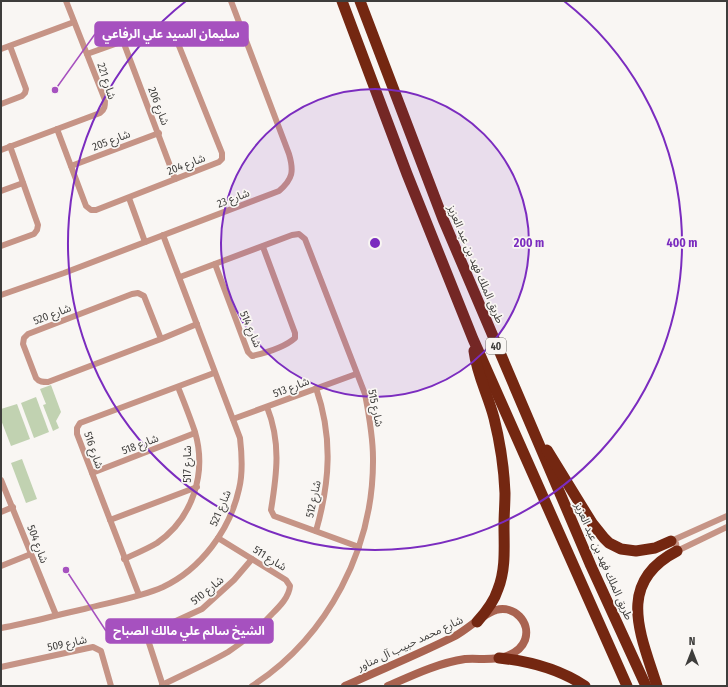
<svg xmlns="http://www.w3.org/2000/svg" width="728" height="687" font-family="'Fira Sans Condensed','Noto Sans Arabic',sans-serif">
  <rect width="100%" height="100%" fill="#f9f6f3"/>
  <g fill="#c1d2b1">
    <path d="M 51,385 L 61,412 L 56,421 L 59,428 L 53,431 L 43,405 L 46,404 L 40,389 Z"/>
    <path d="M 36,397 L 49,432 L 34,438 L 21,403 Z"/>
    <path d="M 17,404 L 30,439 L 11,446 L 1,420 L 1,409 Z"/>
    <path d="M 22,459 L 37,499 L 26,503 L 11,463 Z"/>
  </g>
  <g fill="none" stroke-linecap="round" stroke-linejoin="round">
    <g stroke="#c69486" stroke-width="6">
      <path d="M 123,41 L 175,179"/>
      <path d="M 1,49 L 74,22"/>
      <path d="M 1,104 L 22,96 L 25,93 L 26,89 L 10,46"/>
      <path d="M 57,129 L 86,206 L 91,210 L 96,210 L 219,162 L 222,159 L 222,153 L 173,31 L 169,27 L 163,27 L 87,54"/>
      <path d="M 1,150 L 100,113 C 105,109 105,106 105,100 L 66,1"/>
      <path d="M 71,166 L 159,133"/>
      <path d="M 1,191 L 23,183"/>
      <path d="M 129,198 L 145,242"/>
      <path d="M 1,246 L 34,234 L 37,230 L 38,225 L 10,146"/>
      <path d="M 215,264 L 248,352 L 252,356 C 265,353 285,347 295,338 L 295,333 L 263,247"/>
      <path d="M 180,277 L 292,235 L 299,234 L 305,239 L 365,394 C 369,415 373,436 373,458 C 374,548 328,637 252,686"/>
      <path d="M 1,295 L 64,273 L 279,191 C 293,179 294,171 289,154 L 231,1"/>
      <path d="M 161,339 L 48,382 C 43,382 39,382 36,378 L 23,344 L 24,338 L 28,334 L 132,294 L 138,293 L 144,296 L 161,339 L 197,324"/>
      <path d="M 316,388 C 333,437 330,482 316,531"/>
      <path d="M 267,407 C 281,442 277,473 271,510 L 274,516 L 359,547"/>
      <path d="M 233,419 L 356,374"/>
      <path d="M 92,473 L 195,433"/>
      <path d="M 1,480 L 56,615"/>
      <path d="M 1,512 L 13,507"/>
      <path d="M 110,520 L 197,487"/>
      <path d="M 671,541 L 676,543 L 677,551 L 727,527"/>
      <path d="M 671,541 L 727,516"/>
      <path d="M 124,559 C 135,554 147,549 157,543 C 193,518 207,473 195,432 C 190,417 184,402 178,387"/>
      <path d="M 1,566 L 31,554"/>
      <path d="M 139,595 L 77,434 L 77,428 L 80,423 L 214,373"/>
      <path d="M 1,628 C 29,623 56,615 84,609 C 110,602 138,598 163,587 C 201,569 230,530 239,489 C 243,473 242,455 240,438 L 163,235"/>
      <path d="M 1,667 L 93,647 L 101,651 L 111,686"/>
      <path d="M 162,685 C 184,674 207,664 228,652 C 245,641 259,628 272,614 C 280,606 289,597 290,586 L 286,580 L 218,538"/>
      <path d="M 163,686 L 149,643 L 150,635 L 154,631 L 202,609 L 234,580 L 252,559"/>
    </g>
    <path stroke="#a96350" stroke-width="8" d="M 345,686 C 382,669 419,654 455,636 C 468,629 484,613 496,610 C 514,605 531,622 525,640 C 522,648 515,653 507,656 C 495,661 479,658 465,659 C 438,663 413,675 388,686"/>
    <g stroke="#742711" stroke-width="11">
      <path d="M 342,1 L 407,174 L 473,339 L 627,686"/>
      <path d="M 360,1 L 443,219 L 591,566 L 646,686"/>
      <path d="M 474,351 C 477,375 488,395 494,418 C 500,442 504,468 505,493 C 505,504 504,515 504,526 C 504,547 506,569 498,589 C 494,602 486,612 477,622"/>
      <path d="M 547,450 L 592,523 L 604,538 L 609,543 L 621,549 L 636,551 L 655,548 L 671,541"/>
      <path d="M 499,658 C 529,661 559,669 585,686"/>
      <path d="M 657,686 C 641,635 615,583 677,551"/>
    </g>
  </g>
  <circle cx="375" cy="243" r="154" fill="#7b2cbf" fill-opacity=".12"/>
  <g fill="none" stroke="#7b2cbf" stroke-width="2">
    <circle cx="375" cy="243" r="154"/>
    <path d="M564 1A307 307 0 1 1 186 1"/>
  </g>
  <g text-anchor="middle" stroke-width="3.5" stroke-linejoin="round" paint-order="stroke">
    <rect fill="#f9f6f3" stroke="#767472" stroke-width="1" x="486" y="338" width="20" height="16" rx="3"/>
    <g font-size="10" font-weight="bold" fill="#3e3d3b">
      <text x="496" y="350">40</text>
    </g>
    <g font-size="11" fill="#3e3d3b" stroke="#f9f6f3">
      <text transform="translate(107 81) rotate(72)" y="4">شارع 221</text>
      <text transform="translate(159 106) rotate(69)" y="4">شارع 206</text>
      <text transform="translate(111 140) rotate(-21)" y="4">شارع 205</text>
      <text transform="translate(186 164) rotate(-21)" y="4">شارع 204</text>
      <text transform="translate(233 198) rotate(-21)" y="4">شارع 23</text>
      <text transform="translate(476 264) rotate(67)" y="4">طريق الملك فهد بن عبد العزيز</text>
      <text transform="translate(52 314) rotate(-21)" y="4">شارع 520</text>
      <text transform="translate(251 329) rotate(67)" y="4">شارع 514</text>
      <text transform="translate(291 387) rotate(-21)" y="4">شارع 513</text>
      <text transform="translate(376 408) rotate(78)" y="4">شارع 515</text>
      <text transform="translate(140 444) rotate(-21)" y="4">شارع 518</text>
      <text transform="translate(94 450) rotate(71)" y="4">شارع 516</text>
      <text transform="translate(187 464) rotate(-90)" y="4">شارع 517</text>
      <text transform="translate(313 499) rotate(-78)" y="4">شارع 512</text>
      <text transform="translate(220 508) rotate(-67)" y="4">شارع 521</text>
      <text transform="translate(38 544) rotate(69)" y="4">شارع 504</text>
      <text transform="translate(270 558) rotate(32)" y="4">شارع 511</text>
      <text transform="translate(604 561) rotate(66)" y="4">طريق الملك فهد بن عبد العزيز</text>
      <text transform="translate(207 590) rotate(-39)" y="4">شارع 510</text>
      <text transform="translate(67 643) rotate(-12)" y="4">شارع 509</text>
      <text transform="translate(410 643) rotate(-25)" y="4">شارع محمد حبيب آل مناور</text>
    </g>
  </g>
  <circle cx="375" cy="243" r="6" fill="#7b2cbf" stroke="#f9f6f3" stroke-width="2"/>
  <g font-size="12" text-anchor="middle" font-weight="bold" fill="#7b2cbf" stroke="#f9f6f3" stroke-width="3.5" stroke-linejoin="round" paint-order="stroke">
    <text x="529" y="247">200 m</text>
    <text x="682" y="247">400 m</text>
  </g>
  <path fill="none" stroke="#a651bf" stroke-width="1.5" d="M55 90L95 34M66 570L106 631"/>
  <g fill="#a651bf" stroke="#f9f6f3" stroke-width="1.5">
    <circle cx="55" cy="90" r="4"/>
    <circle cx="66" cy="570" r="4"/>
  </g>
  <g fill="#a651bf" stroke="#a651bf" stroke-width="1.5">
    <rect x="95" y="22" width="153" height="24" rx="4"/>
    <rect x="106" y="619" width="167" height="24" rx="4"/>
  </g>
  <g font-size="12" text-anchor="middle" font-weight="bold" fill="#fff">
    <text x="171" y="38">سليمان السيد علي الرفاعي</text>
    <text x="189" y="635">الشيخ سالم علي مالك الصباح</text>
  </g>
  <rect width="728" height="687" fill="none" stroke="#3e3d3b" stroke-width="4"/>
  <g transform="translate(692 651)" stroke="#f9f6f3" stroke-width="3" paint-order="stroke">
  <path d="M0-3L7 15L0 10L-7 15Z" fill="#3e3d3b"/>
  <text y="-6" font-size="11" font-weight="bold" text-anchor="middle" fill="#3e3d3b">N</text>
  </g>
</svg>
